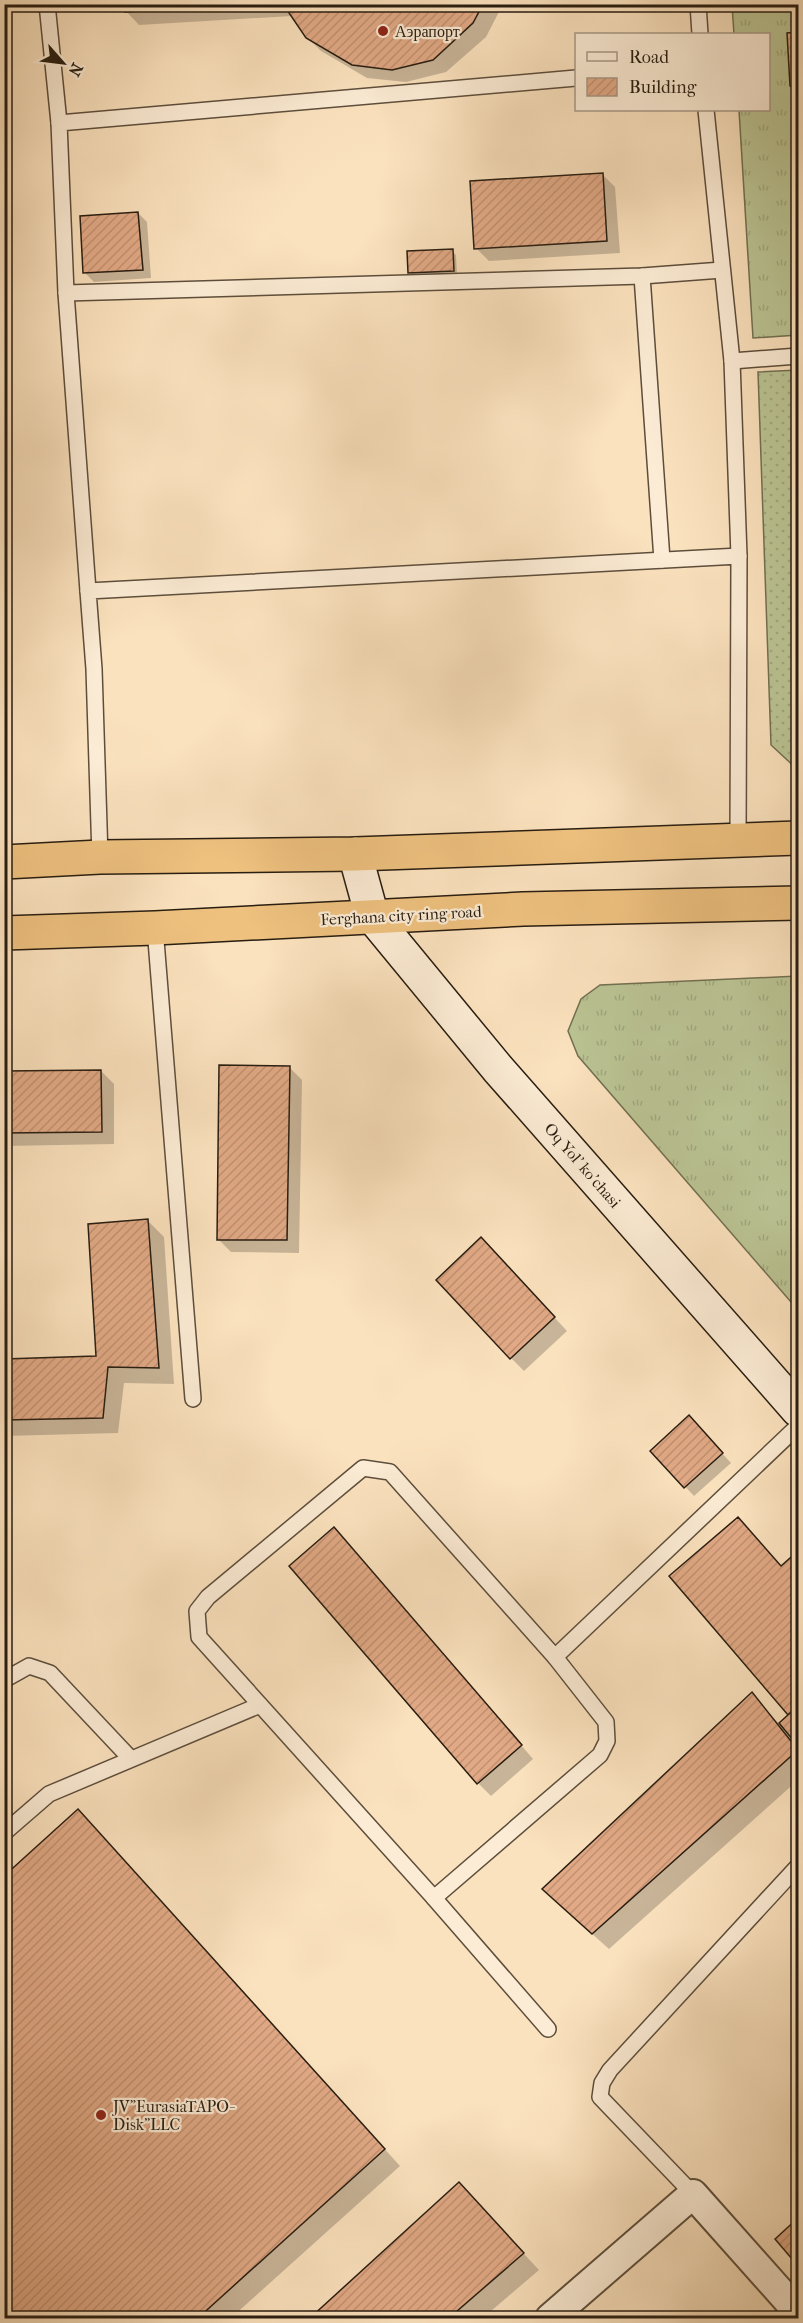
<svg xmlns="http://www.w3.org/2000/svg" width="803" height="2323" font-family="'IM FELL French Canon',serif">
  <defs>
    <pattern id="grass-tufts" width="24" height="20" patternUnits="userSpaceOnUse" patternTransform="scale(1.5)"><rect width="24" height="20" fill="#bbc494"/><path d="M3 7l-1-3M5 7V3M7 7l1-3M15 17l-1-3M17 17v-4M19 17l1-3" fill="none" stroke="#a1a87f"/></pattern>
    <pattern id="garden-dots" width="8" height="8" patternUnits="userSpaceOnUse" patternTransform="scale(1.5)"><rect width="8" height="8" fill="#bbc494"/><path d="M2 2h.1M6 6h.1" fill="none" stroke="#a1a87f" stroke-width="1.8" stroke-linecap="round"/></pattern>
    <pattern id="building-hatch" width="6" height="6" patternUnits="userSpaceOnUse" patternTransform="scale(1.5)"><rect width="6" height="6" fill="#e1a985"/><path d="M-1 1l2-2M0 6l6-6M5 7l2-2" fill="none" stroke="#c19172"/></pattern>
  </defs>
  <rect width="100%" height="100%" fill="#fbe2be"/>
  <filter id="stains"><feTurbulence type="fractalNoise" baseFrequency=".00333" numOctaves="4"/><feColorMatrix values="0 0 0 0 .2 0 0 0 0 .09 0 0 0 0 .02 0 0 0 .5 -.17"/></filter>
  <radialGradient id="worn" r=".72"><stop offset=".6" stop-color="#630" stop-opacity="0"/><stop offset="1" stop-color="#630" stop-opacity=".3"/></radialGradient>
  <g fill="url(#grass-tufts)" stroke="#727052" stroke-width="1.5">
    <path d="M 732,5 L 798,5 L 798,335 L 753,338 L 739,110 L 768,110 L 768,34 L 734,34 Z"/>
    <path d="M 798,976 L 798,1301 L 791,1302 L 578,1056 L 568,1031 L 581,999 L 600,985 Z"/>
  </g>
  <path fill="url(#garden-dots)" stroke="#727052" stroke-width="1.5" d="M 798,370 L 798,770 L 771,745 L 758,372 Z"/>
  <g fill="#0003">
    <path d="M 126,4 L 530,4 L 502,6 L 486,37 L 446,72 L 406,82 L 367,78 L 321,51 L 307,37 L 292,16 L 139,25 L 126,11 Z"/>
    <path d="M 789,34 L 798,34 L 798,93 L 791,86 Z"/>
    <path d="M 602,174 L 615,187 L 620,253 L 489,261 L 476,248 Z"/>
    <path d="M 138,213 L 147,222 L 151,278 L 94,282 L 85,273 Z"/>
    <path d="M 452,251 L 456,255 L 457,275 L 414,277 L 410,273 Z"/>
    <path d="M 289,1067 L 302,1080 L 299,1253 L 231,1252 L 218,1239 Z"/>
    <path d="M 101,1071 L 114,1084 L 114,1144 L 4,1146 L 4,1073 Z"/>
    <path d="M 148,1221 L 164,1237 L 174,1384 L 124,1383 L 118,1433 L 4,1436 L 4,1361 L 98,1357 Z"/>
    <path d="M 494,1252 L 567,1331 L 524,1371 L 511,1358 Z"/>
    <path d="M 697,1426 L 731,1463 L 694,1496 L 652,1451 Z"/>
    <path d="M 738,1519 L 782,1567 L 798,1553 L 798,1780 L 609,1949 L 560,1905 L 752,1694 L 780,1725 L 790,1715 Z"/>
    <path d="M 347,1542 L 533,1759 L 491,1796 L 478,1783 Z"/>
    <path d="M 94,1827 L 400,2166 L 231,2318 L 13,2318 L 4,2309 Z"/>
    <path d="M 459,2184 L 539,2270 L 483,2318 L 312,2318 Z"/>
    <path d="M 798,2220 L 798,2264 L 777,2240 Z"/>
  </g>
  <g fill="url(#building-hatch)" stroke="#281d11" stroke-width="1.5">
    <path d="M 125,4 L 255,4 L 125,12 Z"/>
    <path d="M 283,4 L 483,4 L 473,23 L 433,60 L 392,70 L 352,65 L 306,38 Z"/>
    <path d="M 798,32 L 798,86 L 790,86 L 787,33 Z"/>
    <path d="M 603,173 L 607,241 L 474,249 L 470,181 Z"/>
    <path d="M 138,212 L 143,270 L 83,273 L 80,216 Z"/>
    <path d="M 453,249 L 454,271 L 408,273 L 407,251 Z"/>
    <path d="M 219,1065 L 290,1066 L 287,1240 L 217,1240 Z"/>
    <path d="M 101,1070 L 102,1132 L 4,1133 L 4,1071 Z"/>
    <path d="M 148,1219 L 159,1368 L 108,1367 L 103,1418 L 4,1420 L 4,1359 L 96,1356 L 88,1224 Z"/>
    <path d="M 481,1237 L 555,1317 L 510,1359 L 436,1280 Z"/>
    <path d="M 689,1415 L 723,1453 L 684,1488 L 650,1451 Z"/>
    <path d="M 738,1517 L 781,1566 L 798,1551 L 798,1706 L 788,1715 L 669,1576 Z"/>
    <path d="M 334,1527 L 522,1745 L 477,1784 L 289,1566 Z"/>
    <path d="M 752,1692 L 798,1750 L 592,1934 L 542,1889 Z"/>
    <path d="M 798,1706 L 798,1746 L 779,1723 Z"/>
    <path d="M 78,1809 L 385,2149 L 198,2318 L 11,2318 L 4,2311 L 4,1876 Z"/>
    <path d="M 459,2182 L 524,2253 L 449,2318 L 310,2318 Z"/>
    <path d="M 798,2218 L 798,2266 L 775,2239 Z"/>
  </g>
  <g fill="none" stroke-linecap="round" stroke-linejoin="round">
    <defs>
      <g id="lane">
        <path d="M 47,4 L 59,123"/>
        <path d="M 698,4 L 700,34"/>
        <path d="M 706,110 L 732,361 L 739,556"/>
        <path d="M 642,276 L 662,560"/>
        <path d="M 66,293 L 642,276 L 722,270"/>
        <path d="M 732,361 L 798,356"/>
        <path d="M 88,591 L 66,293 L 59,123 L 576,78"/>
        <path d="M 100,857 L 94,669 L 88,591 L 739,556 L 738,840"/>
        <path d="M 155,928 L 193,1399"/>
        <path d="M 363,1468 L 390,1472 L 555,1657 L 606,1722 L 607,1741 L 600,1755 L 434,1898 L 199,1637 L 197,1611 L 208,1597 Z"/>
        <path d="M 555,1657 L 798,1426"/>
        <path d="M 4,1680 L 29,1666 L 50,1673 L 130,1758"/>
        <path d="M 4,1833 L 49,1794 L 260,1705"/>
        <path d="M 434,1898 L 548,2029"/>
        <path d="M 693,2194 L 600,2097 L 602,2083 L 610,2070 L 798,1866"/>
      </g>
      <path id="street" d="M 550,2318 L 693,2194 L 798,2312"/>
      <path id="secondary" d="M 355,854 L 372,916 L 498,1069 L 798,1410"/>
      <g id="highway">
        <path d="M 4,862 L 100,857 L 355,854 L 798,838"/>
        <path d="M 4,933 L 155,928 L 523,909 L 798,903"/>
      </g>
    </defs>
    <use href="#lane" stroke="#5d4e3c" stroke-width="18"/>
    <use href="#street" stroke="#5d4e3c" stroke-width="32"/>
    <use href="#secondary" stroke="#281d11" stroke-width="36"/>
    <use href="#highway" stroke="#281d11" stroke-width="36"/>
    <use href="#lane" stroke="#fcecd5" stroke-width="15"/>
    <use href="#street" stroke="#fcecd5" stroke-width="28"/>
    <use href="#secondary" stroke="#fcecd5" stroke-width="33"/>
    <use href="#highway" stroke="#eec17f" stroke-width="33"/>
  </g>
  <g fill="#8f2418" stroke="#fcecd5" stroke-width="2">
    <circle cx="383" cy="31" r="6"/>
    <circle cx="101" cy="2115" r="6"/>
  </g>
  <g text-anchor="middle" stroke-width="4.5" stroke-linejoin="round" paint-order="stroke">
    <g font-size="16" fill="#281d11" stroke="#fcecd5" text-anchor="start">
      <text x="395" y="37">Аэрапорт</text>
      <text x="113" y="2112">JV”EurasiaTAPO-<tspan x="113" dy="18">Disk”LLC</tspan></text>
    </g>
    <g font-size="16" fill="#281d11" stroke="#fcecd5">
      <text transform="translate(401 915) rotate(-3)" y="6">Ferghana city ring road</text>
      <text transform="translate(583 1165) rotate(49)" y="6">Oq Yol' ko'chasi</text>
    </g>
  </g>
  <rect width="803" height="2323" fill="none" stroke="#fbe2be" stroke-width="24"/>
  <rect x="6" y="6" width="791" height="2311" fill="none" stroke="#281d11" stroke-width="3"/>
  <rect x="12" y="12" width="779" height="2299" fill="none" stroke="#281d11" stroke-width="1.5"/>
  <rect x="575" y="33" width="195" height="78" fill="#fcecd5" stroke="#a79987" stroke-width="1.5"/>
  <rect x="587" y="52" width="30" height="9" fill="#fcecd5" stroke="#a79987" stroke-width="1.5"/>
  <text x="629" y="63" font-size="18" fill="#281d11">Road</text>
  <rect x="587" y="78" width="30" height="18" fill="url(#building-hatch)" stroke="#a79987" stroke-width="1.5"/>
  <text x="629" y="93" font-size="18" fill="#281d11">Building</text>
  <g transform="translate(63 63) rotate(118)" stroke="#fcecd5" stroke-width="4.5" paint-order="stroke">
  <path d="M0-4.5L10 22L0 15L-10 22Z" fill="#281d11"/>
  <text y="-9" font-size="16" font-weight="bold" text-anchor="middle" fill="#281d11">N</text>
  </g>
  <rect width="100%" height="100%" filter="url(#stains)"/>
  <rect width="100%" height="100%" fill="url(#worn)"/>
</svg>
